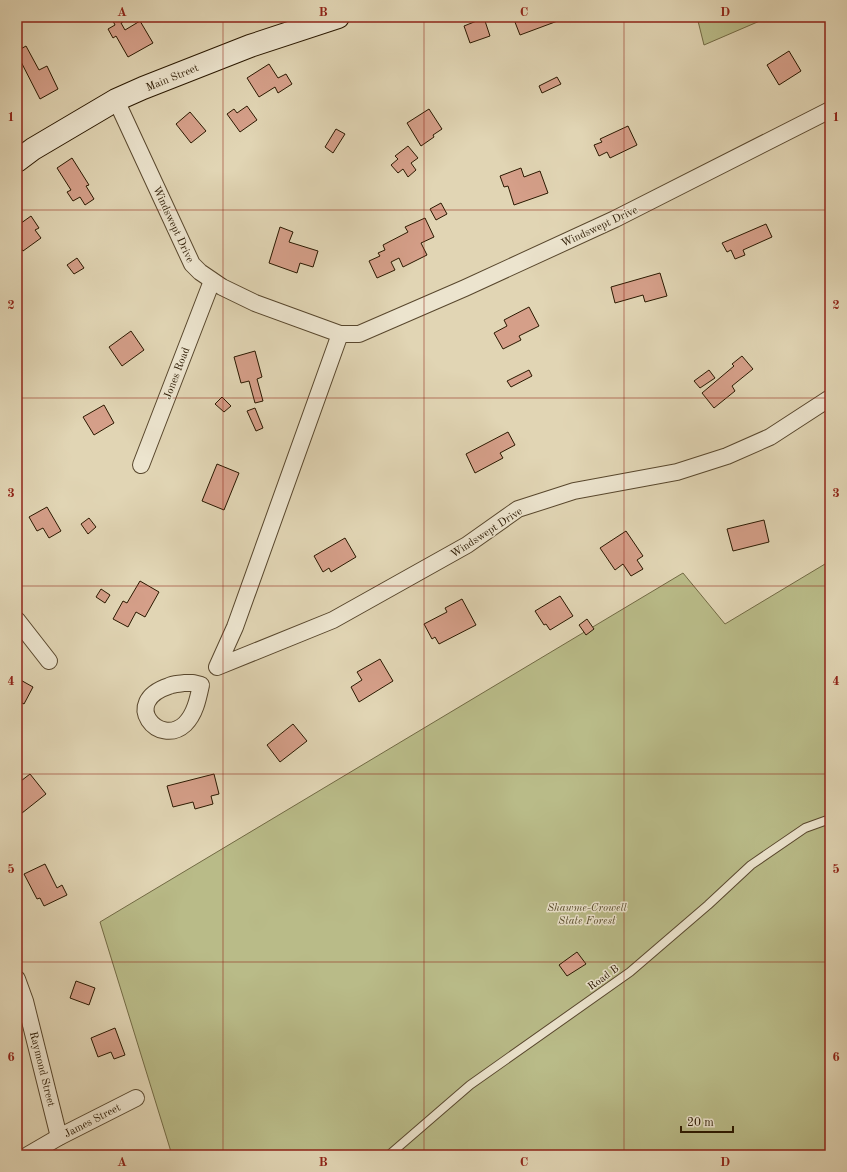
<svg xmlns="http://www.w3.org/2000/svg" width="847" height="1172" font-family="'Old Standard TT',serif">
  <rect width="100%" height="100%" fill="#e1d5b4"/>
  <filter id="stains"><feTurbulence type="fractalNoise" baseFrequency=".005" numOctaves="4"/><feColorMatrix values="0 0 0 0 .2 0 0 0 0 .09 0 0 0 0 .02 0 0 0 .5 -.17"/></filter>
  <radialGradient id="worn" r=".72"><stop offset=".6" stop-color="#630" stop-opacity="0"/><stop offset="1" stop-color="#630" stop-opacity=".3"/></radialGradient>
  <g fill="#b9bb88" stroke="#726a44">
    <path d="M 697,17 L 769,17 L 704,45 Z"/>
    <path d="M 830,561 L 830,1155 L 172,1155 L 100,922 L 683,573 L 725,624 Z"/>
  </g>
  <g fill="#d59f89" stroke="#2a1800">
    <path d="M 111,17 L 124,17 L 126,20 L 121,23 L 125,30 L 140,21 L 153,43 L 128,57 L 116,36 L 113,38 L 108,29 L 115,25 Z"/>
    <path d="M 513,17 L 563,17 L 563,19 L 520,35 Z"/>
    <path d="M 484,18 L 490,36 L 470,43 L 464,26 Z"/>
    <path d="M 26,46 L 39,70 L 47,66 L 58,89 L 40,99 L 17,54 L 17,51 Z"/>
    <path d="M 789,51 L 801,71 L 779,85 L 767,65 Z"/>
    <path d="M 269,64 L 278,78 L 286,74 L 292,84 L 278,93 L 275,87 L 259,97 L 247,78 Z"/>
    <path d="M 557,77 L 561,84 L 542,93 L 539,86 Z"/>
    <path d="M 247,106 L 257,120 L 240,132 L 227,114 L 234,109 L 237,113 Z"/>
    <path d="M 429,109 L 442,129 L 433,135 L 434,137 L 421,146 L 407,123 Z"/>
    <path d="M 190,112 L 206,131 L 191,143 L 176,124 Z"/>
    <path d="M 628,126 L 637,145 L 610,158 L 607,152 L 599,156 L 594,145 L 602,142 L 600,139 Z"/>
    <path d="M 336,129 L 345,134 L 333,153 L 325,147 Z"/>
    <path d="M 408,146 L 418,158 L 411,163 L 416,170 L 408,177 L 403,169 L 398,173 L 391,165 L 398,159 L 395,156 Z"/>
    <path d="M 72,158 L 89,185 L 86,186 L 94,199 L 85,205 L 80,197 L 73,201 L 67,192 L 71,190 L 57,168 Z"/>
    <path d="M 521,168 L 524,177 L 540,171 L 548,193 L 514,205 L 508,186 L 504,187 L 500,176 Z"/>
    <path d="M 441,203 L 447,214 L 436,220 L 430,209 Z"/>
    <path d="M 31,216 L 39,228 L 35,230 L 41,238 L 23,251 L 17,243 L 17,226 Z"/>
    <path d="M 425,218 L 434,237 L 421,243 L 427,255 L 403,267 L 399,258 L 391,262 L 395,270 L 377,278 L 369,261 L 380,256 L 378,253 L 385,250 L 383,245 L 408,232 L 405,227 Z"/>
    <path d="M 766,224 L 772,237 L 743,250 L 745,255 L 735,259 L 731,250 L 727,252 L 722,243 Z"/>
    <path d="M 280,227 L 293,232 L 289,242 L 318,251 L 313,267 L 300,263 L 297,273 L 269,263 Z"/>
    <path d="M 77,258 L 84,268 L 74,274 L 67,265 Z"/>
    <path d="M 660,273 L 667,296 L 645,302 L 643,295 L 615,303 L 611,287 Z"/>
    <path d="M 529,307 L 539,326 L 519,336 L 521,340 L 503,349 L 494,333 L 507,326 L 504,320 Z"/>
    <path d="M 131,331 L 144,350 L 122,366 L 109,347 Z"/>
    <path d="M 255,351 L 262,377 L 257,379 L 263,401 L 255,403 L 249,381 L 241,383 L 234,357 Z"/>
    <path d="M 742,356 L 753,369 L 732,386 L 735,391 L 714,408 L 702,393 L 734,366 L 732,364 Z"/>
    <path d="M 529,370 L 532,376 L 511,387 L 507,381 Z"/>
    <path d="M 709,370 L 715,378 L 700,388 L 694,381 Z"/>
    <path d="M 222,397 L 231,406 L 224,412 L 215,404 Z"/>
    <path d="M 104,405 L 114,423 L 94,435 L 83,417 Z"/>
    <path d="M 255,408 L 263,428 L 256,431 L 247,411 Z"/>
    <path d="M 508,432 L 515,445 L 500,453 L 503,458 L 475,473 L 466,454 Z"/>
    <path d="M 217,464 L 239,473 L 224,510 L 202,501 Z"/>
    <path d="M 47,507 L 61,531 L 49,538 L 43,528 L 37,531 L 29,517 Z"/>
    <path d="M 89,518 L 96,527 L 88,534 L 81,524 Z"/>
    <path d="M 764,520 L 769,542 L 733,551 L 727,529 Z"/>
    <path d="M 626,531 L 643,556 L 637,560 L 643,569 L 631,576 L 623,564 L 615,570 L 600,548 Z"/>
    <path d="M 345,538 L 356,557 L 331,572 L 329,568 L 323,572 L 314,556 Z"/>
    <path d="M 140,581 L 159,592 L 145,617 L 136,612 L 128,627 L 113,619 L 123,601 L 127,603 Z"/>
    <path d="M 101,589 L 110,595 L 105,603 L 96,597 Z"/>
    <path d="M 560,596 L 573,616 L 550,630 L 546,624 L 544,625 L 535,611 Z"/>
    <path d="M 462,599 L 476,625 L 439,644 L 435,637 L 432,639 L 424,624 L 447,612 L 445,608 Z"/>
    <path d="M 587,619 L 594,629 L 586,635 L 579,625 Z"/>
    <path d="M 380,659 L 393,681 L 359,702 L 351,687 L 362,680 L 357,672 Z"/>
    <path d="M 17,678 L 33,687 L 24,704 L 17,700 Z"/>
    <path d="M 293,724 L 307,741 L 280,762 L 267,745 Z"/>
    <path d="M 30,774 L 46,794 L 17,817 L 17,784 Z"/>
    <path d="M 214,774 L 219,794 L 211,796 L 213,804 L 195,809 L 193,802 L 173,807 L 167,786 Z"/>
    <path d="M 45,864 L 57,888 L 62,885 L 67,895 L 44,906 L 40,898 L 37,899 L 24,874 Z"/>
    <path d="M 577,952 L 586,964 L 567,976 L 559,965 Z"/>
    <path d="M 76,981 L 95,988 L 89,1005 L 70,998 Z"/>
    <path d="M 115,1028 L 125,1055 L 114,1059 L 111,1052 L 98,1057 L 91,1038 Z"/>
  </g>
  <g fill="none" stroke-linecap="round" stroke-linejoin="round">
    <defs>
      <path id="lane" d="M 389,1155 L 470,1085 L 630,972 L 708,905 L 751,865 L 805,828 L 830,819"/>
      <g id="street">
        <path d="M 116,100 L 192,264 L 200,272 L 222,287 L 255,303 L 340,334 L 359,334 L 465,288 L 615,219 L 830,110"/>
        <path d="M 340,334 L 235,627 L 217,667 L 333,620 L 467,545 L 518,509 L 574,491 L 677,472 L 727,456 L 770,437 L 830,398"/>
        <path d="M 141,465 L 212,281"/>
        <path d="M 17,620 L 49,661"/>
        <path d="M 184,683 L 193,683 L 201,685 C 198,699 195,714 185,724 C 159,748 120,702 169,686 C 173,684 179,684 184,683 Z"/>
        <path d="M 17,979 L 25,1001 L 59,1137"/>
        <path d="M 28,1155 L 59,1137 L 136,1098"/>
      </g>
      <path id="secondary" d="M 17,161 L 33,149 L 116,100 L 143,88 L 250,46 L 338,17"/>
    </defs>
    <use href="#lane" stroke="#58472d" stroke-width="10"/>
    <use href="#street" stroke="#58472d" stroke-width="18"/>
    <use href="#secondary" stroke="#2a1800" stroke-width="24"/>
    <use href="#lane" stroke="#ece4ce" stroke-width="8"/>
    <use href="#street" stroke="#ece4ce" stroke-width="16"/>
    <use href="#secondary" stroke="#ece4ce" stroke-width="22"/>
  </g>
  <path fill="none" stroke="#8f2418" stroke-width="1" stroke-opacity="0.55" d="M 223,17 L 223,1155M 424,17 L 424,1155M 624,17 L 624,1155M 17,210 L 830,210M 17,398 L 830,398M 17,586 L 830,586M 17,774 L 830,774M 17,962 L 830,962"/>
  <g text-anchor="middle" stroke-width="3" stroke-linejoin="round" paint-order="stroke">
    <g font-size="11" fill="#2a1800" stroke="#ece4ce">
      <text transform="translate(172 77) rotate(-22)" y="4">Main Street</text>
      <text transform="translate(174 224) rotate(65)" y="4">Windswept Drive</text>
      <text transform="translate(599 226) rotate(-25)" y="4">Windswept Drive</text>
      <text transform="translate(176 373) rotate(-69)" y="4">Jones Road</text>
      <text transform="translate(486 532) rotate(-33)" y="4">Windswept Drive</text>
      <text transform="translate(603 977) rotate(-36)" y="4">Road B</text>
      <text transform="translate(43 1069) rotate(76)" y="4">Raymond Street</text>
      <text transform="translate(92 1120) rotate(-27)" y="4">James Street</text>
    </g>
    <g font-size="11" font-style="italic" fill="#554929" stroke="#ece4ce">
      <text x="587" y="911">Shawme-Crowell<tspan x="587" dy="13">State Forest</tspan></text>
    </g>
  </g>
  <rect width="847" height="1172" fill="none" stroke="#e1d5b4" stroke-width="44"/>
  <path d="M681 1126v6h52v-6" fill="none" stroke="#2a1800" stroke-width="2"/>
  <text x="687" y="1126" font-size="12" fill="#2a1800" stroke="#ece4ce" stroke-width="3" paint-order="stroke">20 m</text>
  <rect x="22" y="22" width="803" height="1128" fill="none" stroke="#8f2418" stroke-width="1.5"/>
  <g font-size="13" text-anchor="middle" font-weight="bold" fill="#8f2418">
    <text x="122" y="16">A</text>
    <text x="323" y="16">B</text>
    <text x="524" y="16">C</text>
    <text x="725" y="16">D</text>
    <text x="11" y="121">1</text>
    <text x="836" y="121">1</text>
    <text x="11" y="309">2</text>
    <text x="836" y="309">2</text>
    <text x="11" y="497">3</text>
    <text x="836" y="497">3</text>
    <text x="11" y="685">4</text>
    <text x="836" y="685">4</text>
    <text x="11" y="873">5</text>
    <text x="836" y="873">5</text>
    <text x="11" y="1061">6</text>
    <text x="836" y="1061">6</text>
    <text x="122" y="1166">A</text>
    <text x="323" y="1166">B</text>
    <text x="524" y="1166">C</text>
    <text x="725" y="1166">D</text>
  </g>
  <rect width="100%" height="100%" filter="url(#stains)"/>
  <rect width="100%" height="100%" fill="url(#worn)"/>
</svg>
